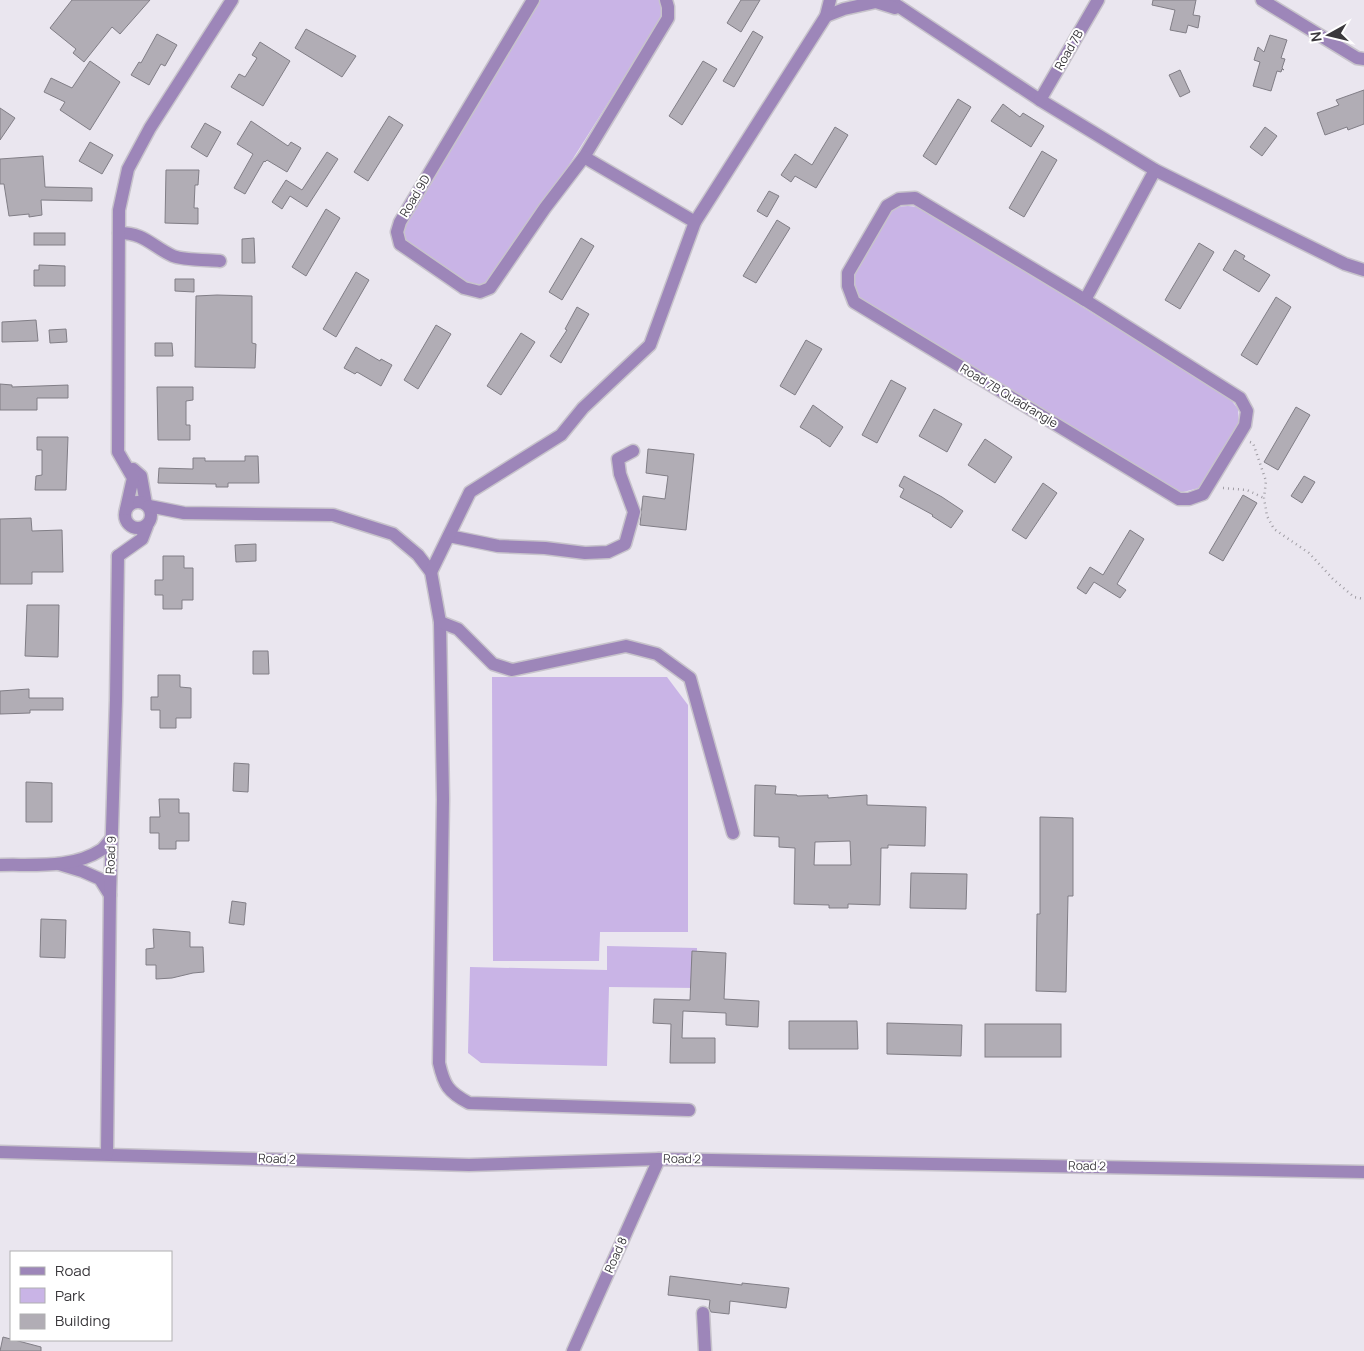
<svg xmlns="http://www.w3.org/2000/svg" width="1364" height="1351" font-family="Manrope,sans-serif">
  <rect width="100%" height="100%" fill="#eae6ef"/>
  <g fill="#c9b4e6">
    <path d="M 538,0 L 662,0 L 663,16 L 562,176 L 489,281 L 483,285 L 468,285 L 405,242 L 403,231 L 404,225 Z"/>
    <path d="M 908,206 L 919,207 L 1228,396 L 1238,409 L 1239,423 L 1199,488 L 1179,493 L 858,298 C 855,290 852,284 853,275 C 854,265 886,216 894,207 Z"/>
    <path d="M 492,677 L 667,677 L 688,705 L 688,932 L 600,932 L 599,961 L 493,961 Z"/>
    <path d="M 607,946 L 697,948 L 696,988 L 609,987 L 607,1066 L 481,1063 L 468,1053 L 470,967 L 607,970 Z"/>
  </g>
  <g fill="#b1adb5" stroke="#817e86" fill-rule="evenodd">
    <path d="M 72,0 L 150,0 L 120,34 L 112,27 L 84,62 L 73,53 L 76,49 L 50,28 Z"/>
    <path d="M 741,0 L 760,0 L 741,32 L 727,23 Z"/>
    <path d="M 1153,0 L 1196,0 L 1193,15 L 1200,16 L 1198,28 L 1188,25 L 1186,33 L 1170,30 L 1175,10 L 1152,5 Z"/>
    <path d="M 306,29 L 356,56 L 342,77 L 295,48 Z"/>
    <path d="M 753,31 L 763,37 L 734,87 L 723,81 Z"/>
    <path d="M 157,34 L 177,45 L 165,66 L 161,64 L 149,85 L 131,75 L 139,62 L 141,63 Z"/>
    <path d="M 1270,35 L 1287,40 L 1281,58 L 1285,59 L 1282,68 L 1284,70 L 1282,69 L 1281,72 L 1277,71 L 1271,91 L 1253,86 L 1260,62 L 1254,60 L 1258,47 L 1264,52 Z"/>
    <path d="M 260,42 L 290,61 L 263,106 L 231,87 L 239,74 L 245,77 L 257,58 L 252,55 Z"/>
    <path d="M 90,61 L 120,82 L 90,130 L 60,110 L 65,102 L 44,92 L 51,78 L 72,88 Z"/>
    <path d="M 703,61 L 717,69 L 682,125 L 669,116 Z"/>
    <path d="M 1180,70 L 1190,92 L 1180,97 L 1169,75 Z"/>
    <path d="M 1364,90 L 1364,124 L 1348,130 L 1347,127 L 1325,135 L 1317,113 L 1339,105 L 1336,100 Z"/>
    <path d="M 958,99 L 971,107 L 936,165 L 923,156 Z"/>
    <path d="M 1003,104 L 1020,117 L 1023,113 L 1044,126 L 1031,147 L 991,121 Z"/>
    <path d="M 0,108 L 15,118 L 0,140 Z"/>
    <path d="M 389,116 L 403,125 L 368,181 L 354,172 Z"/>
    <path d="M 251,121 L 288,146 L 291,142 L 301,148 L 287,172 L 267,160 L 265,162 L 264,161 L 245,194 L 234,188 L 253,154 L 237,144 Z"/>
    <path d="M 205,123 L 221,132 L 207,157 L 191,147 Z"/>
    <path d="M 835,127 L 848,135 L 816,188 L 795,176 L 791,182 L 781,175 L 795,154 L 812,165 Z"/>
    <path d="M 1265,127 L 1277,136 L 1262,156 L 1250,147 Z"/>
    <path d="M 90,142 L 113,155 L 102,174 L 79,161 Z"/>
    <path d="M 1042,151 L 1057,160 L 1024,217 L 1009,208 Z"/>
    <path d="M 327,152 L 338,159 L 307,207 L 290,196 L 282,209 L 272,202 L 286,180 L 302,190 Z"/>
    <path d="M 43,156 L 45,187 L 92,188 L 92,201 L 41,200 L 42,215 L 29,217 L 29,214 L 9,216 L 4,184 L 0,184 L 0,159 Z"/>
    <path d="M 166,170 L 199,170 L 198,185 L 195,185 L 194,208 L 198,208 L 198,224 L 165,223 Z"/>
    <path d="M 769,191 L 779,196 L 767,217 L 757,211 Z"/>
    <path d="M 326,209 L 340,218 L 306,276 L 292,267 Z"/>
    <path d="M 777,220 L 790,228 L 756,283 L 743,276 Z"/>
    <rect x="34" y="233" width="31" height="12"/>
    <path d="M 254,238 L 255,263 L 242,263 L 242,239 Z"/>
    <path d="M 581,238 L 594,246 L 562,300 L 549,292 Z"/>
    <path d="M 1199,243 L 1214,252 L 1180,309 L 1165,300 Z"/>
    <path d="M 1235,250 L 1245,256 L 1243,259 L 1270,275 L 1259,292 L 1223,270 Z"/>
    <path d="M 39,265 L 65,266 L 65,286 L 34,286 L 34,270 L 39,270 Z"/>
    <path d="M 356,272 L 369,280 L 336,337 L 323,329 Z"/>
    <path d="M 175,279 L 194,279 L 194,292 L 175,291 Z"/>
    <path d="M 217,295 L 252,296 L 252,343 L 256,344 L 255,368 L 195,367 L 196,296 Z"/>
    <path d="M 1276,297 L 1291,307 L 1257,365 L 1241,355 Z"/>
    <path d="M 577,307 L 589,314 L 561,363 L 550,356 L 567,330 L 565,329 Z"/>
    <path d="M 36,320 L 38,341 L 2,342 L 2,322 Z"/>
    <path d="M 436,325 L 451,334 L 418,389 L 404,380 Z"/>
    <path d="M 66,329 L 67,342 L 50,343 L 49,330 Z"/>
    <path d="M 521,333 L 535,342 L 501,395 L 487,386 Z"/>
    <path d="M 806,340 L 822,349 L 795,395 L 780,386 Z"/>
    <path d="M 155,343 L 172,343 L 173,356 L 155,356 Z"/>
    <path d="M 356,347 L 380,361 L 381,359 L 392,365 L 381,386 L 357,372 L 355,374 L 344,368 Z"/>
    <path d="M 891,380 L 906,388 L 877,443 L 862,435 Z"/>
    <path d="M 0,384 L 12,385 L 12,387 L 68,385 L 68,398 L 37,398 L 37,410 L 0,410 Z"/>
    <path d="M 157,387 L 193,387 L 193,400 L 186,401 L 186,425 L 190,425 L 190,440 L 158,440 Z"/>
    <path d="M 813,405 L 843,427 L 830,447 L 821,441 L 821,440 L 800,427 Z"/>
    <path d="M 1296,407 L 1310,415 L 1278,470 L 1264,462 Z"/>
    <path d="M 934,409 L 962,424 L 947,452 L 919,436 Z"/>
    <path d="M 37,437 L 68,437 L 66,490 L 35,490 L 36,476 L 42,475 L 42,450 L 37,450 Z"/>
    <path d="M 985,439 L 1012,457 L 995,483 L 968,465 Z"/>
    <path d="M 648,449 L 694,454 L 686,530 L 640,525 L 643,496 L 665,499 L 668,476 L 646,473 Z"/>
    <path d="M 245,456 L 258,456 L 259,483 L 228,483 L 228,487 L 216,487 L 216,484 L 158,483 L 159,468 L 193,469 L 193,458 L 205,458 L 205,461 L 245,461 Z"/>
    <path d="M 904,476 L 942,497 L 963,511 L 951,528 L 932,516 L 933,515 L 900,497 L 904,489 L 899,486 Z"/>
    <path d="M 1304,476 L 1315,482 L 1302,503 L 1291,496 Z"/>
    <path d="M 1043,483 L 1057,493 L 1026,539 L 1012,530 Z"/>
    <path d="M 1243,495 L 1257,503 L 1223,561 L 1209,553 Z"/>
    <path d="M 31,518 L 32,531 L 62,530 L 63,572 L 32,572 L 32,584 L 0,584 L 0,519 Z"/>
    <path d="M 1130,530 L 1144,539 L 1117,584 L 1126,590 L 1120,598 L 1094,582 L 1086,594 L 1077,588 L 1090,567 L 1103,575 Z"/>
    <path d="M 256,544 L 256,561 L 236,562 L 235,545 Z"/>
    <path d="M 163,556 L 184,556 L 184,568 L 193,568 L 193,600 L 182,600 L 182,609 L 163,609 L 163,595 L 155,595 L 155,580 L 163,580 Z"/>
    <path d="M 27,605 L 59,605 L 58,657 L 25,656 Z"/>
    <path d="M 253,651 L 268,651 L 269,674 L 253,674 Z"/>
    <path d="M 158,675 L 180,675 L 180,687 L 191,688 L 191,718 L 176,718 L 176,728 L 160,728 L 160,710 L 151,710 L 151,697 L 158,697 Z"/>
    <path d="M 29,689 L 29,698 L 63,698 L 63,710 L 30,710 L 30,713 L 0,714 L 0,691 Z"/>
    <path d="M 234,763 L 249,764 L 248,792 L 233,791 Z"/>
    <path d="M 26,782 L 52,783 L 52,822 L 26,822 Z"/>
    <path d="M 755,785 L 776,786 L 775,794 L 797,795 L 797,796 L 828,795 L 828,798 L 867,795 L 867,805 L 926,807 L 925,846 L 888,845 L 888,848 L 881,848 L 880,905 L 848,904 L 848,908 L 829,908 L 829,905 L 794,904 L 795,848 L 779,847 L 779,837 L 754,836 ZM 850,841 L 851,865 L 814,865 L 815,842 Z"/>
    <path d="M 159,799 L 179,799 L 179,813 L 189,813 L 189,841 L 176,841 L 176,849 L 159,849 L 159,833 L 150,833 L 150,817 L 160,817 Z"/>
    <path d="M 1040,817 L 1073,818 L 1073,896 L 1068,896 L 1066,992 L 1036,991 L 1037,914 L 1040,914 Z"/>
    <path d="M 911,873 L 967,874 L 966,909 L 910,908 Z"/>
    <path d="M 232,901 L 246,903 L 244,925 L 229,923 Z"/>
    <path d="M 41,919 L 66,920 L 65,958 L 40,957 Z"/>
    <path d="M 153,929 L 190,932 L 190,947 L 203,947 L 204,972 L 193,973 L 172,978 L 156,979 L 156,965 L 146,965 L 146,949 L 154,948 Z"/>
    <path d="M 692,951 L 726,953 L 724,999 L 759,1001 L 758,1027 L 726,1025 L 726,1013 L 683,1011 L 682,1038 L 715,1038 L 715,1063 L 670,1063 L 671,1024 L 653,1023 L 654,999 L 690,1000 Z"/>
    <path d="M 789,1021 L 857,1021 L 858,1049 L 789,1049 Z"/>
    <path d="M 887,1023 L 962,1025 L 961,1056 L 887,1054 Z"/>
    <rect x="985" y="1024" width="76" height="33"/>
    <path d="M 670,1276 L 742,1285 L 742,1283 L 789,1288 L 786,1308 L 730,1301 L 729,1314 L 711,1312 L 709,1308 L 710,1300 L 668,1295 Z"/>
    <path d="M 3,1337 L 41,1347 L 41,1351 L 0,1351 Z"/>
  </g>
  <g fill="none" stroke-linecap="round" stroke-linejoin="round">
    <defs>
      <g id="minor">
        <path d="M 533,0 L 400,222 L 397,232 L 400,244 L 464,288 L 480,292 L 490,288 L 545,208 L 584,157 L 668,18 L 668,7 L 666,0"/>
        <path d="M 889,0 L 1040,100 L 1155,170 L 1345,264 L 1364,270"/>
        <path d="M 1262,0 L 1357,58 L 1364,59"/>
        <path d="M 826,16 L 844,9 L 876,2 L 895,8"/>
        <path d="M 1040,100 L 1098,0"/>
        <path d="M 584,157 L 695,222"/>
        <path d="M 915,198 L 1085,300 L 1240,398 L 1247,411 L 1245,425 L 1239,435 L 1203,494 L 1189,499 L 1179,499 L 854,302 L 848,286 L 848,273 L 887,206 L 899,199 Z"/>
        <path d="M 119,233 C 145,233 151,246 173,256 C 182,260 209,260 220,261"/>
        <path d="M 1085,300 L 1155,170"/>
        <path d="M 133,469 L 141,476 L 146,504"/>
        <circle cx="138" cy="515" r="13"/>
        <path d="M 149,506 L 184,513 L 333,515 L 393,534 L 418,555 L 431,572 L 440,622 L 443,799 L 439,1063 C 444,1085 448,1092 469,1103 L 689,1110"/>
        <path d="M 126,509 L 133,478 L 118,452 L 119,210 L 128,169 L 150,128 L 232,0"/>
        <path d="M 449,536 L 498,546 L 545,548 L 585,553 L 608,552 L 625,544 L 634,512 L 620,474 L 618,459 L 633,451"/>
        <path d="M 118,556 L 142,539 L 147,526"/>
        <path d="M 431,572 L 470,492 L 561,435 L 583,408 L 650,345 L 695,222 L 826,16 L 830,0"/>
        <path d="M 440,622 L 458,629 L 493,664 L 512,670 L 626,646 L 657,654 L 690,678 L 733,833"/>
        <path d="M 59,864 L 82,871 L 100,879 L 110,895"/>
        <path d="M 0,865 C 33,864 72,869 101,850 C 105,847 108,842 112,838"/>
        <path d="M 0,1152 L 469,1165 L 659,1159 L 1364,1172"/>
        <path d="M 107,1154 L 110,895 L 116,700 L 118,556"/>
        <path d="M 703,1313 L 705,1351"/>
        <path d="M 573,1351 L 659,1159"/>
      </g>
    </defs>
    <use href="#minor" stroke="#c7c3cb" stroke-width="15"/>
    <g stroke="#a09da4" stroke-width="2.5" stroke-dasharray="1 4" stroke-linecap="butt">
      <path d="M 1250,442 L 1253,443 L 1266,481 L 1264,498 L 1267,516 L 1274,529 L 1309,553 L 1333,579 L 1354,597 L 1364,599"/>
      <path d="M 1223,488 L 1247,490 L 1264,498"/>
    </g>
    <use href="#minor" stroke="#9d86b9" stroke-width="12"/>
  </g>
  <g text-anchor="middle" stroke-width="4" stroke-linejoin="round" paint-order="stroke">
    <g font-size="12" fill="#3a383c" stroke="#fff">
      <text transform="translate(1069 50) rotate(-60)" y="4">Road 7B</text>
      <text transform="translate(415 196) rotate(-59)" y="4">Road 9D</text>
      <text transform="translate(1009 396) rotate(31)" y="4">Road 7B Quadrangle</text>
      <text transform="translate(111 855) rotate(-88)" y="4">Road 9</text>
      <text transform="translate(277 1159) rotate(2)" y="4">Road 2</text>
      <text transform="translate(682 1159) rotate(1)" y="4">Road 2</text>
      <text transform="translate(1087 1166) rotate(1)" y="4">Road 2</text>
      <text transform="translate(616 1255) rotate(-66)" y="4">Road 8</text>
    </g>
  </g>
  <rect x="10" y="1251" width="162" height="90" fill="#ffffff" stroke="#b0afb1"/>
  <rect x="20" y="1267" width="25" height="8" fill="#9d86b9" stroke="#b0afb1"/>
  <text x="55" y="1276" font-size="15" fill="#3a383c">Road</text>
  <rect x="20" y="1288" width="25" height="15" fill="#c9b4e6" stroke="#b0afb1"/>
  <text x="55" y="1301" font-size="15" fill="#3a383c">Park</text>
  <rect x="20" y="1314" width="25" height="15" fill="#b1adb5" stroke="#b0afb1"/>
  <text x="55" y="1326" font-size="15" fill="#3a383c">Building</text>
  <g transform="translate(1329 35) rotate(262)" stroke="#ffffff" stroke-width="4" paint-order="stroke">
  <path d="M0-4L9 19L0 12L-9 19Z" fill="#3a383c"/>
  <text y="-8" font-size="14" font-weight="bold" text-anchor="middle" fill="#3a383c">N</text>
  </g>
</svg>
